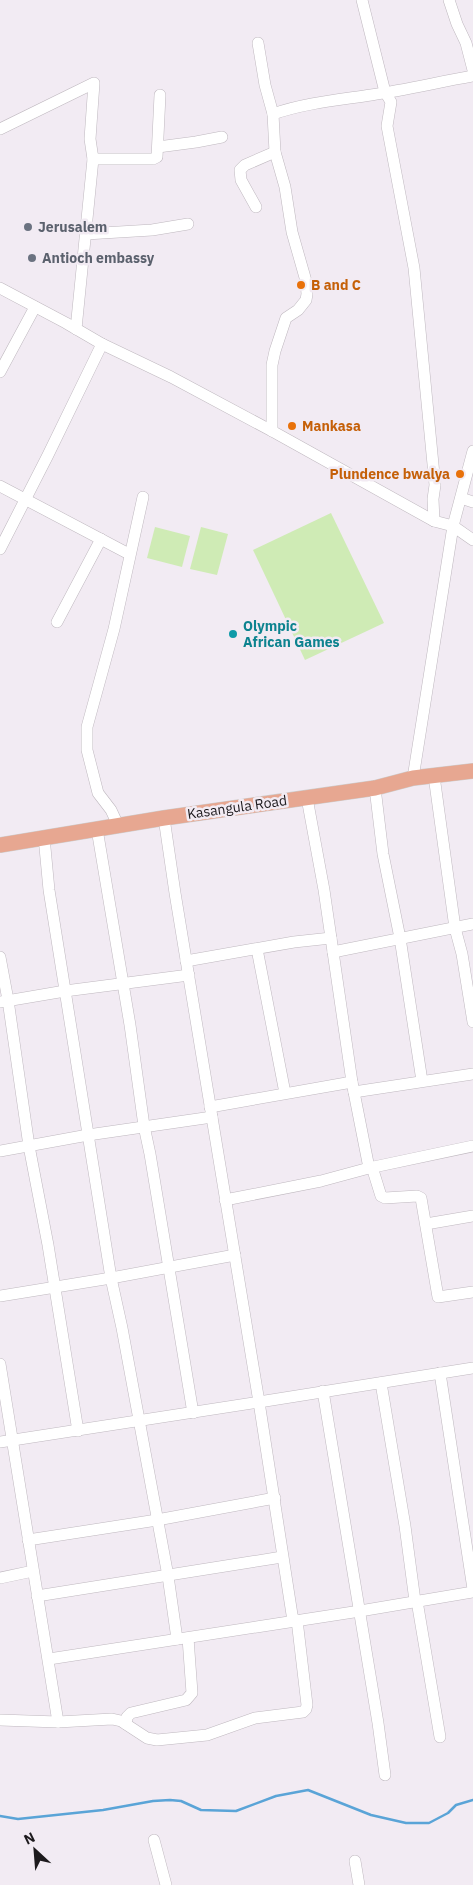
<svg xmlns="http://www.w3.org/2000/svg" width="473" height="1885" font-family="'IBM Plex Sans',sans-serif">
  <rect width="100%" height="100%" fill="#f2ebf3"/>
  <g fill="#cfebb5">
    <path d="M 331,513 L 384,623 L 305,660 L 253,550 Z"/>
    <path d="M 155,527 L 190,536 L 182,567 L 147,558 Z"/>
    <path d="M 201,527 L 228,534 L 217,575 L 190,569 Z"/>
  </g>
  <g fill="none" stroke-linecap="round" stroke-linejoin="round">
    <path stroke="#5aa4d7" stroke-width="2.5" d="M 0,1816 L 18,1819 L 103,1810 L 153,1801 L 170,1800 L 181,1801 L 201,1810 L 236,1811 L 276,1796 L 308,1790 L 371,1815 L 406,1823 L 429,1823 L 448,1813 L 456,1805 L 473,1800"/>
    <defs>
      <g id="minor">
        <path d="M 362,0 L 385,92 L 391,102 L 387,126 L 414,268 L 435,485 L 433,499 L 434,521"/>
        <path d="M 449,0 L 457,24 L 466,43 L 473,70"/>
        <path d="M 258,43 L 265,85 L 273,114"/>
        <path d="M 0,129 L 94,83 L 90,139 L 93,159 L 76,329"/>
        <path d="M 158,147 L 196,142 L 222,137"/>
        <path d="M 93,159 L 153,159 L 157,157 L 160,95"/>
        <path d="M 256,207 L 241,180 L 240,170 L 245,165 L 275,152"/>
        <path d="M 86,234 L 152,230 L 188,224"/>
        <path d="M 0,288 L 66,323 L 102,344 L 171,377 L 272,431 L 434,521 L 453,526 L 473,540"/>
        <path d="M 0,372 L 35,307"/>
        <path d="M 272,431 L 272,365 L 275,351 L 286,318 L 298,310 L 306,300 L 307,294 L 306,281 L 292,232 L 285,187 L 275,152 L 273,114 C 305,103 338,100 371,95 C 405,90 439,82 473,76"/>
        <path d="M 0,486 L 129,554"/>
        <path d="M 461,498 L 473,502"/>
        <path d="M 0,549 L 48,455 L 102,344"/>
        <path d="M 57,622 L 101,539"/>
        <path d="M 434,776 L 455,928 L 462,954 L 473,1022"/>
        <path d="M 413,778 L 453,526 L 473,451"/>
        <path d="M 375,788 L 383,854 L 400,938 L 422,1081"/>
        <path d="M 118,825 L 111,810 L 98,793 L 87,750 L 87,727 L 114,629 L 143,497"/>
        <path d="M 97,829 L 130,1025 L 144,1126 L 150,1154 L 193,1413"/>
        <path d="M 44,837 L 49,890 L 111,1278 L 122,1328 L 168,1576 L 177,1639"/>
        <path d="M 257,949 L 285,1093"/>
        <path d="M 333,952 L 473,924"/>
        <path d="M 0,957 L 8,1000 L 29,1146 L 48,1245 L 78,1431"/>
        <path d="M 186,961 L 294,942 L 331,938"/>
        <path d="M 0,1002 L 65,991 L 189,975"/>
        <path d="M 352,1082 L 369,1168 L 473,1146"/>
        <path d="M 354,1092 L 473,1074"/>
        <path d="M 210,1107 L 352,1082 L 324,890 L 307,798"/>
        <path d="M 0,1151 L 88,1135 L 212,1117"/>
        <path d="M 372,1167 L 381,1196 L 385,1198 L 417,1196 L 421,1198 L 438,1297 L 473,1292"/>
        <path d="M 225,1200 L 321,1181 L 369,1168"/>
        <path d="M 426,1224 L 473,1216"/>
        <path d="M 0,1296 L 111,1278 L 235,1255"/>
        <path d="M 0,1364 L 58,1722"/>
        <path d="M 440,1373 L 473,1589"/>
        <path d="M 381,1383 L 405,1526 L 415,1601"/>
        <path d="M 323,1391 L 378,1723 L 385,1775"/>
        <path d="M 0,1442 L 259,1402 L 175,893 L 164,818"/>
        <path d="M 28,1540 L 157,1520 L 275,1498"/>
        <path d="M 0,1578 L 33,1571"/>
        <path d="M 37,1596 L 282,1557"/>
        <path d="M 417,1601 L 440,1737"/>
        <path d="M 293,1621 L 259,1402 L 473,1368"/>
        <path d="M 49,1659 L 360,1611 L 473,1592"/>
        <path d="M 0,1720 L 58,1722 L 112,1719 L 121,1721 L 147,1738 L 157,1740 L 207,1735 L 255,1718 L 303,1712 L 306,1709 L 307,1705 L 297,1620"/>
        <path d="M 126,1724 L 127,1717 L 131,1713 L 186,1700 L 192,1693 L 188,1638"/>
        <path d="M 154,1840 L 166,1885"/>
        <path d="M 355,1861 L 359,1885"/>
      </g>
      <path id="major" d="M 0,845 L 164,818 L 375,788 L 413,778 L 473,771"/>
    </defs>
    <use href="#minor" stroke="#bfb8bf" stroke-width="12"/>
    <use href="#major" stroke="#cdcdcd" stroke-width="16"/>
    <use href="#minor" stroke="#fff" stroke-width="11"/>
    <use href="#major" stroke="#e7a791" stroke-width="15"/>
  </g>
  <g fill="#6b7280" stroke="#f2ebf3" stroke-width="2">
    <circle cx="28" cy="227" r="5"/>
    <circle cx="32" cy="258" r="5"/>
  </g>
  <g fill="#e8710a" stroke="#f2ebf3" stroke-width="2">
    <circle cx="301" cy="285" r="5"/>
    <circle cx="292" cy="426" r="5"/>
    <circle cx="460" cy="474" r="5"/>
  </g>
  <circle fill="#0f9aa8" stroke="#f2ebf3" stroke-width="2" cx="233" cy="634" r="5"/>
  <g text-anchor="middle" stroke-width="5" stroke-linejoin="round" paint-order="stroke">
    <g font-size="14" font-weight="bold" fill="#5b616d" stroke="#f2ebf3" text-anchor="start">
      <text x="38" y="232">Jerusalem</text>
      <text x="42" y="263">Antioch embassy</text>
    </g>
    <g font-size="14" font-weight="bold" fill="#c56008" stroke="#f2ebf3" text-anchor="start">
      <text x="311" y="290">B and C</text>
      <text x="302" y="431">Mankasa</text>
      <text x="450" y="479" text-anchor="end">Plundence bwalya</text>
    </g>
    <g font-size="14" font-weight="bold" fill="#0d838f" stroke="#f2ebf3" text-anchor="start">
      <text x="243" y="631">Olympic<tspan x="243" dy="16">African Games</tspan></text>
    </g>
    <g font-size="14" fill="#1d1a1d" stroke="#f2ebf3">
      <text transform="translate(237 807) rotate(-8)" y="5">Kasangula Road</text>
    </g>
  </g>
  <g transform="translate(35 1850) rotate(334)" stroke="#f2ebf3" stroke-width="4" paint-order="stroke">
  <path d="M0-4L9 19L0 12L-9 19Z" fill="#1d1a1d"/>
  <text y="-8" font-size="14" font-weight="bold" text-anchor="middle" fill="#1d1a1d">N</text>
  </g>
</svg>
